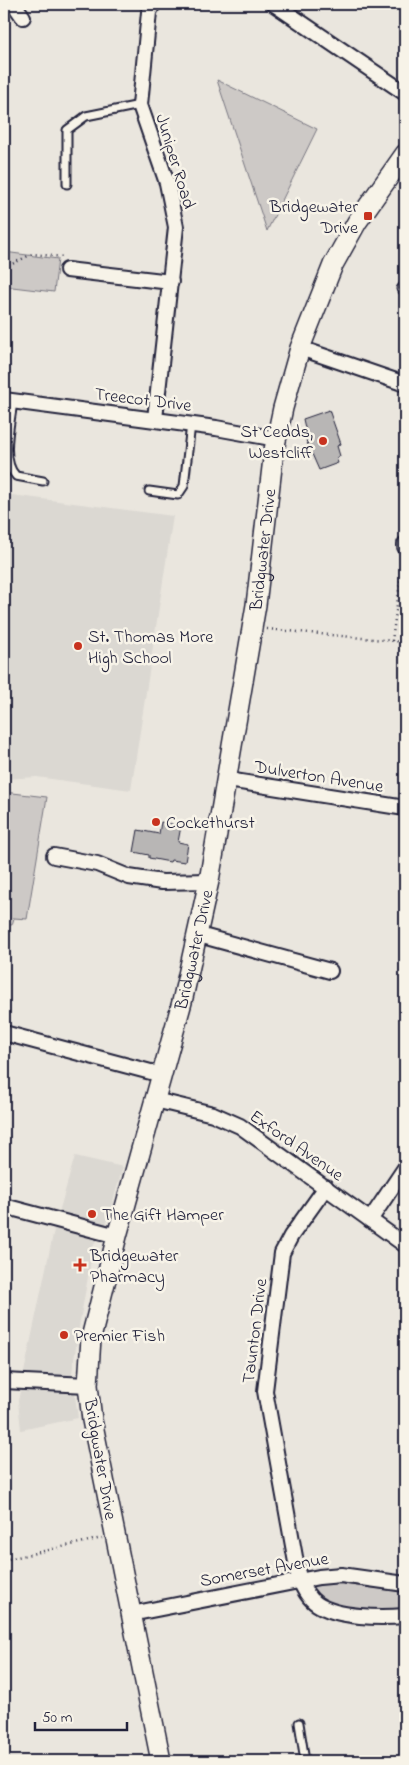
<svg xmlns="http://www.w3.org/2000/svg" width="409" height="1765" font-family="'Indie Flower',sans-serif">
  <rect width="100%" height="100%" fill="#eae6de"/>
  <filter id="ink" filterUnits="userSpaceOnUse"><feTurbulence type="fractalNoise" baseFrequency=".02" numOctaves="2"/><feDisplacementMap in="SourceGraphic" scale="10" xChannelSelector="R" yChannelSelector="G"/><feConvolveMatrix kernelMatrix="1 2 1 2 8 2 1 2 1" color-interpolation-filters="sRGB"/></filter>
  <g filter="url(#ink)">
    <g fill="#dbd8d2">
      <path d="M 4,494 L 173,516 L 131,790 L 37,777 L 4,779 Z"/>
      <path d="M 75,1156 L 123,1167 L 107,1222 L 94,1244 L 80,1321 L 72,1373 L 78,1418 L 21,1430 L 18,1401 L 54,1230 Z"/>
    </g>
    <g fill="#cdc9c6" stroke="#787680">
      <path d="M 217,80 L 317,129 L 267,231 Z"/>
      <path d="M 4,252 L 58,259 L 54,292 L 4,286 Z"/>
      <path d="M 4,792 L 47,797 L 27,919 L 14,918 L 12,925 L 4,924 Z"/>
      <path d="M 313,1582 L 343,1584 L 405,1592 L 405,1612 L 349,1610 L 315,1598 L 309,1587 Z"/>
    </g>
    <g fill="#b8b6b5" stroke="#22223b">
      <path d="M 329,410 L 341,444 L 337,446 L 340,456 L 336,458 L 338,463 L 319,470 L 305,438 L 307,437 L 303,419 Z"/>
      <path d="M 161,822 L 181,826 L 178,842 L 188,844 L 185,862 L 171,860 L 170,862 L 149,858 L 149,855 L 134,852 L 138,830 L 159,834 Z"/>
    </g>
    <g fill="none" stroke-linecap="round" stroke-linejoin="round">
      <defs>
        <g id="lane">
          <path d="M 67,184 L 67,130 L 86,116 L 140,105"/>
          <path d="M 401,289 L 405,284"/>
          <path d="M 13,401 C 11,422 0,460 16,476 L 43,481"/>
          <path d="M 149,491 L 178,495 L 184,486 L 191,424"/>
          <path d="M 299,1723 L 305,1761"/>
        </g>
        <g id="street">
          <path d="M 14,4 L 23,17"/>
          <path d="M 153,4 L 149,12 L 140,105 L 167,183 L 176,227 L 155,419"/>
          <path d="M 274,4 L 405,93"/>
          <path d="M 67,270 L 171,282"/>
          <path d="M 300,348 L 405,384"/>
          <path d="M 4,400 L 216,428 L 277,439"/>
          <path d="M 405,544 L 405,547"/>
          <path d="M 228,780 L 405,808"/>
          <path d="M 54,856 L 97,864 L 129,877 L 162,882 L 209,881"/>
          <path d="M 199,935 L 330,971"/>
          <path d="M 4,1033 L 162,1075"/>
          <path d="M 155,1100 L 213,1114 L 240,1126 L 405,1245"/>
          <path d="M 326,1187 L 291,1236 L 282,1253 L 265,1391 L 299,1579 C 304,1589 308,1598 317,1604 C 338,1618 381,1618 405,1616"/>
          <path d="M 4,1206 L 117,1236"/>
          <path d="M 370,1220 L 405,1168"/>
          <path d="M 4,1381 L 88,1385"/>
          <path d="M 131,1614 L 319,1577 L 341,1575 L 405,1584"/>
        </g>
        <g id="secondary">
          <path id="s1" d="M 161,1761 L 92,1420 L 88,1385 L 91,1338 L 117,1236 L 182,1002 L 209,881 L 256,605 L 274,450 L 283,408 L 300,348 L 333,265 L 357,222 L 405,154"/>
        </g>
      </defs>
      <use href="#lane" stroke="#22223b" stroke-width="11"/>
      <use href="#street" stroke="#22223b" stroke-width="18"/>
      <use href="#secondary" stroke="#22223b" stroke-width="22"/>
      <g stroke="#22223b" stroke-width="2.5" stroke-dasharray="1 4" stroke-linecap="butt">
        <path d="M 4,268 L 32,254 L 65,257"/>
        <path d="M 288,452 L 311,454"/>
        <path d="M 267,629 L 405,642"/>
        <path d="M 392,641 L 403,560"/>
        <path d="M 4,1560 L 102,1538"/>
      </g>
      <use href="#lane" stroke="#f7f3e8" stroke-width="7"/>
      <use href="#street" stroke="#f7f3e8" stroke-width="14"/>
      <use href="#secondary" stroke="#f7f3e8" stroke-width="19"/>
    </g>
  </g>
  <g fill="#c8321e" stroke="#f7f3e8" stroke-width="2">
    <rect x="363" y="211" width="10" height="10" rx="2.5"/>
    <circle cx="323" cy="441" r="5"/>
    <circle cx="78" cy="646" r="5"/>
    <circle cx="156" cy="822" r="5"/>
    <circle cx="92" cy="1214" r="5"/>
    <path d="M77.5 1257.5h5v5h5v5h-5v5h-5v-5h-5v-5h5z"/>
    <circle cx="64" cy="1335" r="5"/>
  </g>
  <g text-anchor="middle" stroke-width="5" stroke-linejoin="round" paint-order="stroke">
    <g font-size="18" fill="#22223b" stroke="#f7f3e8">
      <text transform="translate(176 161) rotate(73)" y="6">Juniper Road</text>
      <text transform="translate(143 399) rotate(7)" y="6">Treecot Drive</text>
      <text dy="6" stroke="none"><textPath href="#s1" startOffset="1238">Bridgwater Drive</textPath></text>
      <text transform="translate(319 776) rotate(9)" y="6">Dulverton Avenue</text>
      <text dy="6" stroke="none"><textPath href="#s1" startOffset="832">Bridgwater Drive</textPath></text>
      <text transform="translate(297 1145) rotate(35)" y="6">Exford Avenue</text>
      <text transform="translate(254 1331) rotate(-83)" y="6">Taunton Drive</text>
      <text transform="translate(101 1459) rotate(80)" y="6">Bridgwater Drive</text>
      <text transform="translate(264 1569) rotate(-10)" y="6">Somerset Avenue</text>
    </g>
    <g font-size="18" fill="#22223b" stroke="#f7f3e8" text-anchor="start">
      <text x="358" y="212" text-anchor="end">Bridgewater<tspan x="358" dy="21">Drive</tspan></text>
      <text x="313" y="437" text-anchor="end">St Cedds,<tspan x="313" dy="21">Westcliff</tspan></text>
      <text x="88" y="642">St. Thomas More<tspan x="88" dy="21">High School</tspan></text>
      <text x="166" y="828">Cockethurst</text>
      <text x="102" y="1220">The Gift Hamper</text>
      <text x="90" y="1261">Bridgewater<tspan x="90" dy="21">Pharmacy</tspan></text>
      <text x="74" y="1341">Premier Fish</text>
    </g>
  </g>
  <rect width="409" height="1765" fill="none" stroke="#f7f3e8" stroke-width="20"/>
  <rect x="10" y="10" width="389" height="1745" fill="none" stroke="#22223b" stroke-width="2" filter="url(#ink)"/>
  <path d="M35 1722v8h92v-8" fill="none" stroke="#22223b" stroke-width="2.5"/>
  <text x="42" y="1722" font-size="15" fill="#22223b" stroke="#f7f3e8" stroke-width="4" paint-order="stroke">50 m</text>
</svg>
